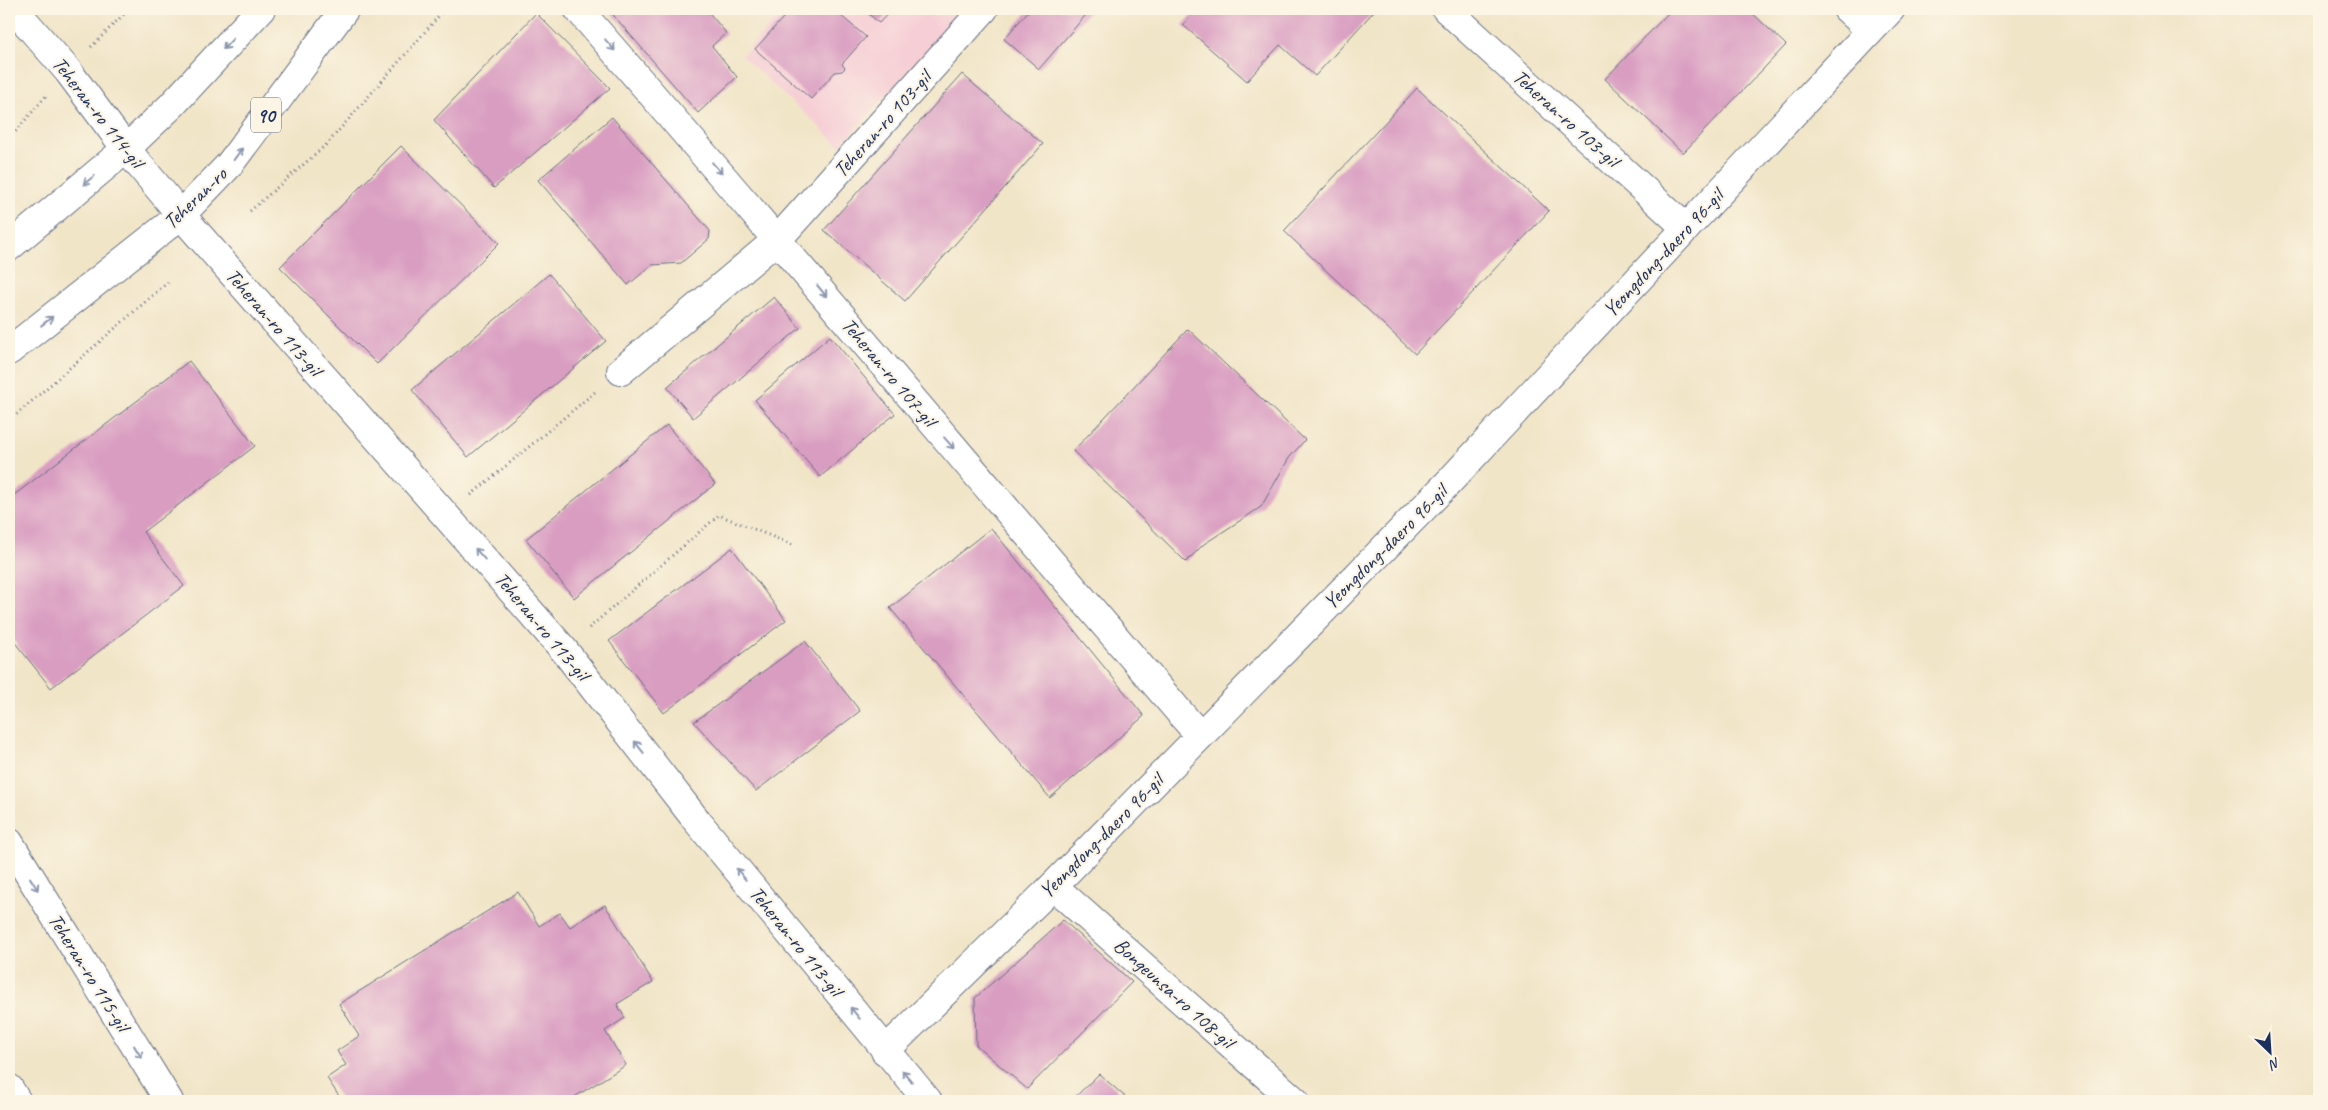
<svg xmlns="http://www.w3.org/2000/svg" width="2328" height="1110" font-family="Caveat,sans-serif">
  <rect width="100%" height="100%" fill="#fcf5e5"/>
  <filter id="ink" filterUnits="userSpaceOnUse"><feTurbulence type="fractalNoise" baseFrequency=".02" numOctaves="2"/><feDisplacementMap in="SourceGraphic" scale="10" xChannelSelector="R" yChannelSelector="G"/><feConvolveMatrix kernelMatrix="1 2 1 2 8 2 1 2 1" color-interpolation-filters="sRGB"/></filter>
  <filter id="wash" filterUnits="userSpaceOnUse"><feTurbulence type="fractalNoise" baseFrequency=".0096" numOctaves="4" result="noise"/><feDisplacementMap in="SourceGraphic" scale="20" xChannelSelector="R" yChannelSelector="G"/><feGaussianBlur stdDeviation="1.12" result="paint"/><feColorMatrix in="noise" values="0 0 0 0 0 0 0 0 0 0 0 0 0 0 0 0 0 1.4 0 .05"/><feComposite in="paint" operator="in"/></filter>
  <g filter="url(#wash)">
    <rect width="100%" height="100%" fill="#f1e5c8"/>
    <path fill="#f6cfd6" d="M 784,9 L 965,9 L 840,146 L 742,56 Z"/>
    <g id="blocks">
      <g fill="#d99dc1">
        <path d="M 608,9 L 706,9 L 726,33 L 712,46 L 737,77 L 698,113 Z"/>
        <path d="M 791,9 L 833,9 L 866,37 L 842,64 L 845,68 L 842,71 L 835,72 L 811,99 L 755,49 Z"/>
        <path d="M 863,9 L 892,9 L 879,23 Z"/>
        <path d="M 1030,9 L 1091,9 L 1039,69 L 1004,39 Z"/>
        <path d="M 1197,9 L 1376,9 L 1315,76 L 1280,45 L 1247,81 L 1183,25 Z"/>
        <path d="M 1672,9 L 1748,9 L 1786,45 L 1683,153 L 1605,79 Z"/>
        <path d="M 536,13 L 610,88 L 494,188 L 434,120 Z"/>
        <path d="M 962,74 L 1043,144 L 905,301 L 824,230 Z"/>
        <path d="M 1417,88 L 1549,211 L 1415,354 L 1284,231 Z"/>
        <path d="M 612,117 L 710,231 L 709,239 L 681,263 L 652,265 L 628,285 L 538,180 Z"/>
        <path d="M 401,146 L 499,243 L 377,364 L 280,267 Z"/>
        <path d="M 549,274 L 606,341 L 468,457 L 412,390 Z"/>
        <path d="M 774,297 L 800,328 L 693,418 L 667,387 Z"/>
        <path d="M 1188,329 L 1305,440 L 1289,458 L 1261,507 L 1204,544 L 1186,562 L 1073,451 Z"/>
        <path d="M 830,336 L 895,414 L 820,477 L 755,400 Z"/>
        <path d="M 189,361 L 255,446 L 143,532 L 184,586 L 51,688 L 9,635 L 9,499 Z"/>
        <path d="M 667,425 L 715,484 L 574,598 L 526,539 Z"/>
        <path d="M 991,528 L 1144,716 L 1050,798 L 890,608 Z"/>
        <path d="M 732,548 L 786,620 L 664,713 L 609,641 Z"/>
        <path d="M 805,641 L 860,711 L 756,791 L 694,722 Z"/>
        <path d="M 518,892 L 539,926 L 560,913 L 570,927 L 605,905 L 653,982 L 617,1004 L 625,1018 L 605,1031 L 626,1065 L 568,1101 L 342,1101 L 327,1078 L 346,1065 L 337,1051 L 359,1036 L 339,1004 Z"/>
        <path d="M 1063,920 L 1132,982 L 1027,1089 L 976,1045 L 975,998 Z"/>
        <path d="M 1099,1074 L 1130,1101 L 1071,1101 Z"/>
      </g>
    </g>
  </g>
  <g filter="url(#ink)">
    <use href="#blocks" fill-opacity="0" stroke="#666f83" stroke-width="1"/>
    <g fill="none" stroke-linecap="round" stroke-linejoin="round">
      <defs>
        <g id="minor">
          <path d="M 14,9 L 68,71 L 126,149 L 181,215 L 564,650 L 697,821 L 928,1101"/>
          <path d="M 578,9 C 787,249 992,494 1200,736"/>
          <path d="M 1446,9 L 1686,228"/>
          <path d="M 1847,9 L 1870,30"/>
          <path d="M 621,371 L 778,239 L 984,9"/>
          <path d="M 9,842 L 169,1101"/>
          <path d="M 1053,886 L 1295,1101"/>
          <path d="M 885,1051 L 1053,886 L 1448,483 L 1891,9"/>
        </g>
        <g id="major">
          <path d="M 9,247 L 126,149 L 172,105 L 261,9"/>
          <path d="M 9,351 L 181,215 L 229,165 L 345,9"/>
        </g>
        <path id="highway" d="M 9,1088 L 17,1101"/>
      </defs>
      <use href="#minor" stroke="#666f83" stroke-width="30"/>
      <use href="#major" stroke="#666f83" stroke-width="30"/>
      <use href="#highway" stroke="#666f83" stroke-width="30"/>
      <g stroke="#666f83" stroke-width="3" stroke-dasharray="1 4" stroke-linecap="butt">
        <path d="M 91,47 L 129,9"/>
        <path d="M 9,139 L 46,96"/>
        <path d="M 250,211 L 327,144 L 445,9"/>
        <path d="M 9,421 L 168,282"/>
        <path d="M 471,495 L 595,392"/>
        <path d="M 589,628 L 719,515 L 793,545"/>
      </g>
      <use href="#minor" stroke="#fff" stroke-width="28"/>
      <use href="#major" stroke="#fff" stroke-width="28"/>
      <use href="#highway" stroke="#fff" stroke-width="28"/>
    </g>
    <defs><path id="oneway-shaft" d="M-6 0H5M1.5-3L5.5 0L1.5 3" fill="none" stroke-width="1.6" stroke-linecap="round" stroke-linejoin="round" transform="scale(1.25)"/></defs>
    <g stroke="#8d97ae">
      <use href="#oneway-shaft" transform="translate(228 44) rotate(133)"/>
      <use href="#oneway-shaft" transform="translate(610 45) rotate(49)"/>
      <use href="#oneway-shaft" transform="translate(238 154) rotate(-54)"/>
      <use href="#oneway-shaft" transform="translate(717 168) rotate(49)"/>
      <use href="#oneway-shaft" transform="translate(89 180) rotate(140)"/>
      <use href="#oneway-shaft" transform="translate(822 291) rotate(50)"/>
      <use href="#oneway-shaft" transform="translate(47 321) rotate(-38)"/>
      <use href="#oneway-shaft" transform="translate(949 443) rotate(49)"/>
      <use href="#oneway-shaft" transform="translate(480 554) rotate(-131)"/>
      <use href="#oneway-shaft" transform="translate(639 747) rotate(-128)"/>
      <use href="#oneway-shaft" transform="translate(741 874) rotate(-129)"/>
      <use href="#oneway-shaft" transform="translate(34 884) rotate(58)"/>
      <use href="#oneway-shaft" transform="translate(855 1013) rotate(-129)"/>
      <use href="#oneway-shaft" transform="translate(138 1052) rotate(58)"/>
      <use href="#oneway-shaft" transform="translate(907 1076) rotate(-130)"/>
    </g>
  </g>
  <g text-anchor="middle" stroke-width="4.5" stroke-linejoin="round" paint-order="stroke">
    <rect fill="#fcf5e5" stroke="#5e6a86" stroke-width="1" x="251" y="97.5" width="30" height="35" rx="4"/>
    <g font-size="20" font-weight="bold" fill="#1b2f5e">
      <text x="266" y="122">90</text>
    </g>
    <g font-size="21" fill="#1b2f5e" stroke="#fcf5e5">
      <text transform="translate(98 112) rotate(52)" y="7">Teheran-ro 114-gil</text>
      <text transform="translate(1566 118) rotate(42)" y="7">Teheran-ro 103-gil</text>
      <text transform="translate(882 124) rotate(-48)" y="7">Teheran-ro 103-gil</text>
      <text transform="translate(195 198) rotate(-44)" y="7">Teheran-ro</text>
      <text transform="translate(1663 253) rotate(-47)" y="7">Yeongdong-daero 96-gil</text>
      <text transform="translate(274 322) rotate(49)" y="7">Teheran-ro 113-gil</text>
      <text transform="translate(889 372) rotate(50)" y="7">Teheran-ro 107-gil</text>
      <text transform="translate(1385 547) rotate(-45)" y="7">Yeongdong-daero 96-gil</text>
      <text transform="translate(542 626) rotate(50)" y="7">Teheran-ro 113-gil</text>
      <text transform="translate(1101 836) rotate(-45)" y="7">Yeongdong-daero 96-gil</text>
      <text transform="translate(796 941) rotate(51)" y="7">Teheran-ro 113-gil</text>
      <text transform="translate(89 972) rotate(58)" y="7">Teheran-ro 115-gil</text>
      <text transform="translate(1174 993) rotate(42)" y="7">Bongeunsa-ro 108-gil</text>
    </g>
  </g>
  <rect width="2328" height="1110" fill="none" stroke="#fcf5e5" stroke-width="30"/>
  <g transform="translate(2270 1052) rotate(155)" stroke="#fcf5e5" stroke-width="4" paint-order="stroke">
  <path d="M0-4L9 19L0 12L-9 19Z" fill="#1b2f5e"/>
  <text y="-8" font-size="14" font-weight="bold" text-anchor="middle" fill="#1b2f5e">N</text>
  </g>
</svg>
